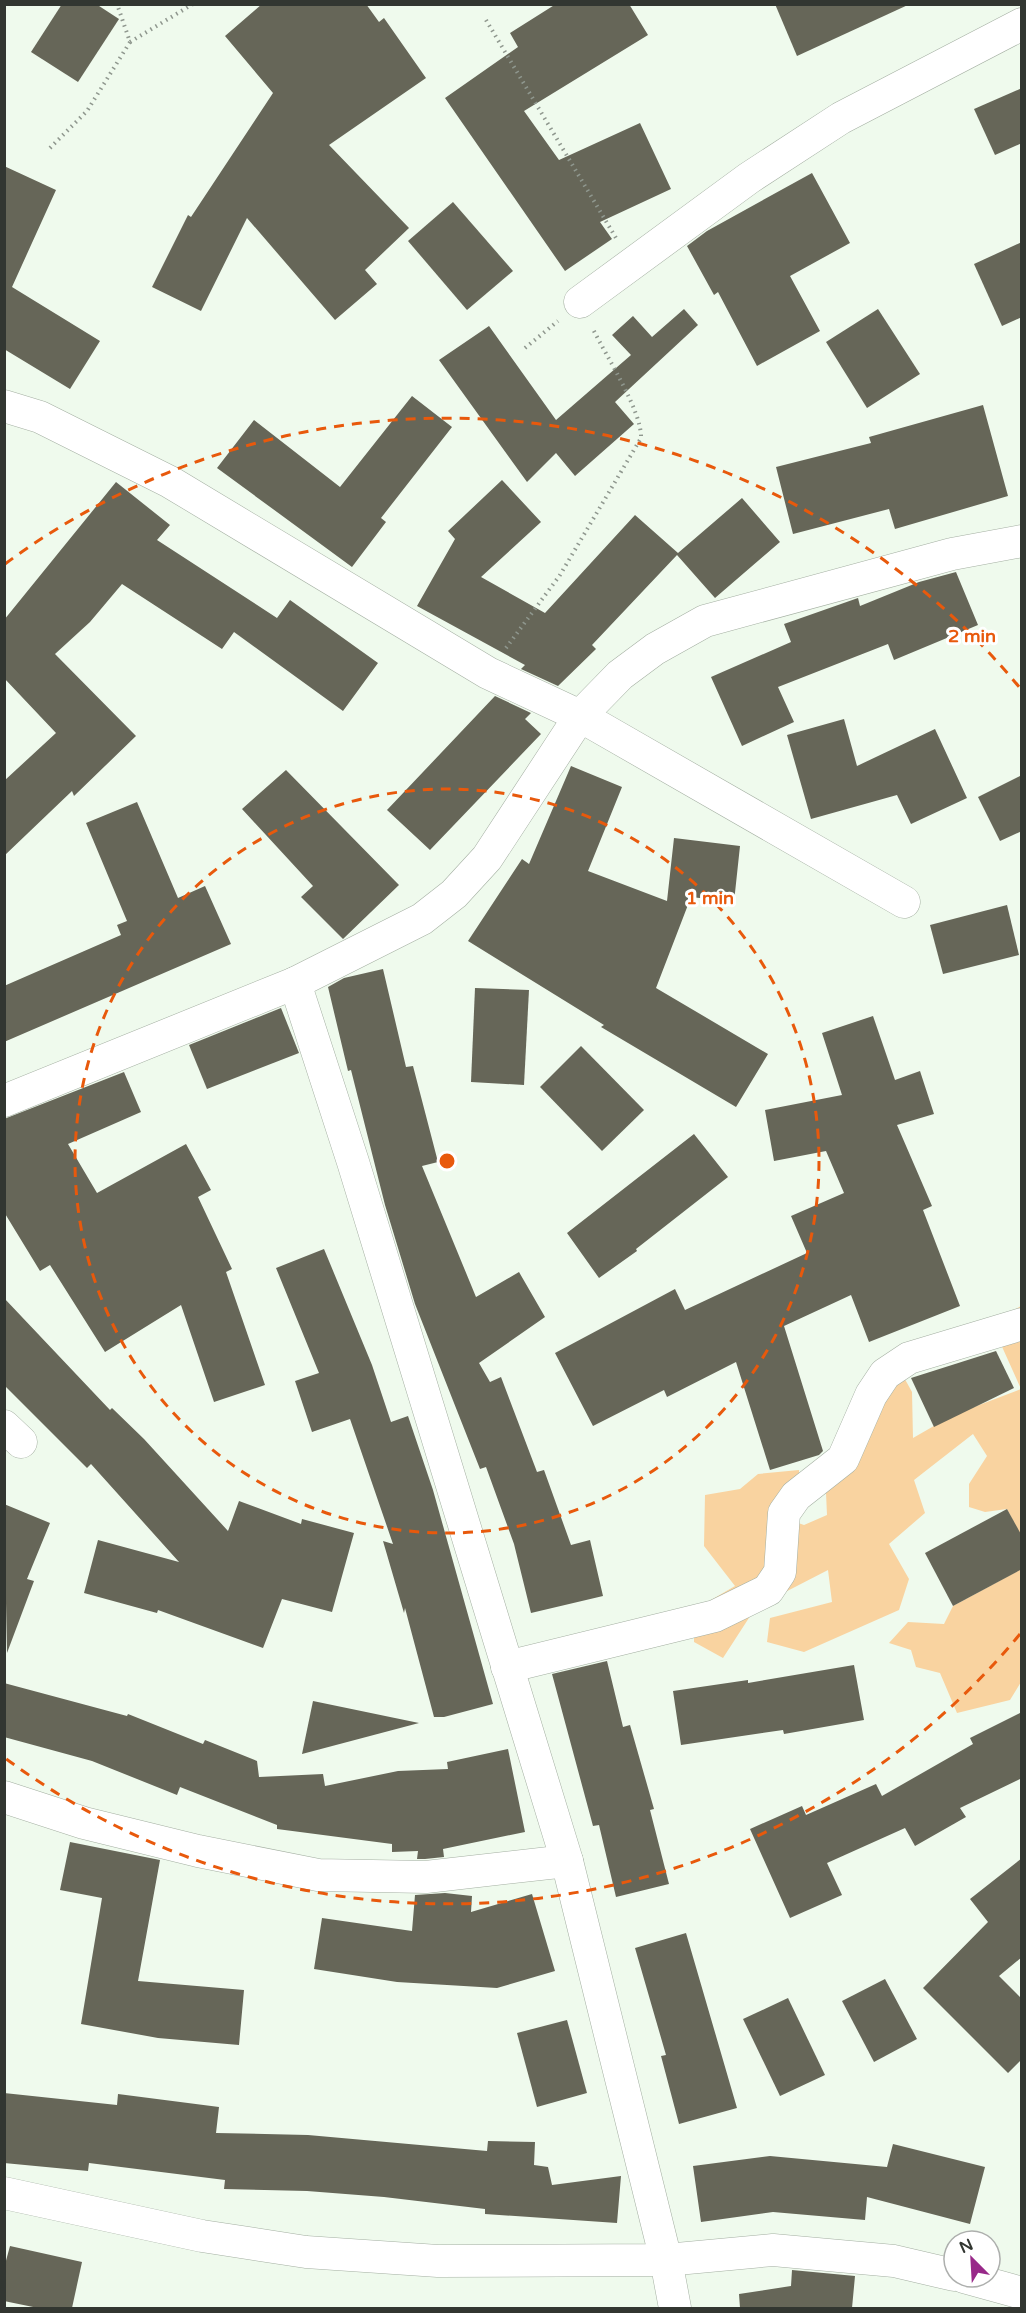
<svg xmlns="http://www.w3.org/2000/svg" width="1026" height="2313" font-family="'Varela Round',sans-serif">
  <rect width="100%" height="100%" fill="#effaed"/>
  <g fill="#f9d3a0">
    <path d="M 1021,1306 L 1021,1536 L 1007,1509 L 985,1512 L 969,1507 L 969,1484 L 987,1456 L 973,1434 L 914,1480 L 925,1513 L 889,1544 L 909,1579 L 899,1610 L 804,1652 L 767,1642 L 770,1618 L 832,1602 L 828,1570 L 756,1607 L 723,1658 L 694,1642 L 694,1610 L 735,1586 L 704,1546 L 705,1495 L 740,1489 L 758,1474 L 799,1470 L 799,1485 L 778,1493 L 781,1517 L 804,1525 L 827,1515 L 825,1470 L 901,1372 L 912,1392 L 913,1438 L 953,1415 L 1021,1389 L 999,1340 L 1014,1310 Z"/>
    <path d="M 1021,1569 L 1021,1682 L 1010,1700 L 957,1713 L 940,1673 L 916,1667 L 911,1650 L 889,1643 L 908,1622 L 944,1624 L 953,1606 Z"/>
  </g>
  <g fill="#666658">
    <path d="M 62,4 L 96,4 L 119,19 L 78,82 L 31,52 Z"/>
    <path d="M 262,4 L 366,4 L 379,22 L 384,18 L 426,78 L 329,145 L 409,228 L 365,270 L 377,284 L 335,320 L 247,218 L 201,311 L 152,287 L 188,215 L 191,217 L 273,93 L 225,36 Z"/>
    <path d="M 556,4 L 629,4 L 648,35 L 524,111 L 559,160 L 640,123 L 671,189 L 600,222 L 612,239 L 565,271 L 445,98 L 518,47 L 510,33 Z"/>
    <path d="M 775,4 L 910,4 L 797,56 Z"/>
    <path d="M 1022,88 L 1022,143 L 995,155 L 974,109 Z"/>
    <path d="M 4,166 L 56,190 L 12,287 L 100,341 L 70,389 L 4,349 Z"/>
    <path d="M 812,173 L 850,243 L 790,276 L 820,331 L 757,366 L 718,292 L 714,295 L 687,246 L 707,231 Z"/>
    <path d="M 453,202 L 513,271 L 467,310 L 408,241 Z"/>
    <path d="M 1022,242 L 1022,317 L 1002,326 L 974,264 Z"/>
    <path d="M 684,309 L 698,325 L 615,402 L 634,424 L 575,476 L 556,453 L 527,482 L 439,360 L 489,326 L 556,420 L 631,355 L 612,335 L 633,316 L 652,337 Z"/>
    <path d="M 878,309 L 920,374 L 867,408 L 826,342 Z"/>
    <path d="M 412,396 L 452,427 L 381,518 L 386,522 L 352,567 L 217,468 L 254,420 L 340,487 Z"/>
    <path d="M 983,405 L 1008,496 L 895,529 L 889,509 L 793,534 L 776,467 L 871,443 L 869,437 Z"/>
    <path d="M 502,480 L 541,522 L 481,577 L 545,613 L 635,515 L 678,553 L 742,498 L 780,542 L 715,598 L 677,555 L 592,645 L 596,649 L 558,686 L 521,669 L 525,665 L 417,606 L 455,539 L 448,531 Z"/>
    <path d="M 116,482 L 170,525 L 157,540 L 277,618 L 290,600 L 378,663 L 343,711 L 234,632 L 222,649 L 122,584 L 90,622 L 55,654 L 136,736 L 74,796 L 72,791 L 4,856 L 4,781 L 56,733 L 4,678 L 4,620 Z"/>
    <path d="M 956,572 L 978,625 L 894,660 L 888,644 L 778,687 L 794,722 L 742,746 L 711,677 L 791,642 L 784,624 L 858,598 L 860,606 L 919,582 Z"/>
    <path d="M 495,696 L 531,713 L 525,719 L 541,734 L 430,850 L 387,810 Z"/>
    <path d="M 844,719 L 857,766 L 935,729 L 967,798 L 911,824 L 897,795 L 811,819 L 787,735 Z"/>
    <path d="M 571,766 L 622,787 L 588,871 L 667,901 L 674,838 L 740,846 L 734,902 L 691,897 L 656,988 L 768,1054 L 736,1107 L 601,1027 L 604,1025 L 468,941 L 522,859 L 529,864 Z"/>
    <path d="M 286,770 L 399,885 L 343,939 L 301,897 L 313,886 L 242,809 Z"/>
    <path d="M 1022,775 L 1022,831 L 1000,841 L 978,797 Z"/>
    <path d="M 137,802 L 178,898 L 205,886 L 231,944 L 4,1042 L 4,986 L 121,935 L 117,925 L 127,921 L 86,823 Z"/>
    <path d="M 1007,905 L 1019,955 L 943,974 L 930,925 Z"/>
    <path d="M 383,969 L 406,1067 L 413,1066 L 438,1162 L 422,1166 L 476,1297 L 519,1272 L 545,1317 L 479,1363 L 490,1382 L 501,1377 L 537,1472 L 544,1470 L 571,1545 L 590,1540 L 603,1596 L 531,1613 L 514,1544 L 486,1467 L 480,1469 L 415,1304 L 385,1205 L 351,1070 L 348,1071 L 328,987 L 344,978 Z"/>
    <path d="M 475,988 L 529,990 L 524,1085 L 471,1082 Z"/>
    <path d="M 281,1008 L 299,1053 L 207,1089 L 189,1045 Z"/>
    <path d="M 873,1016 L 895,1080 L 920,1071 L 934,1114 L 897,1125 L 932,1206 L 923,1210 L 960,1306 L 869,1342 L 851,1295 L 784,1326 L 823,1451 L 819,1455 L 770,1470 L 736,1362 L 667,1397 L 664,1390 L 593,1426 L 555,1353 L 675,1289 L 685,1310 L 807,1253 L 791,1216 L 844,1193 L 826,1151 L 774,1161 L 765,1110 L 842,1095 L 822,1033 Z"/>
    <path d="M 581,1046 L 644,1110 L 602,1151 L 540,1087 Z"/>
    <path d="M 124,1072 L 141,1112 L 68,1144 L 97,1193 L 186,1144 L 211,1190 L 198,1197 L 232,1269 L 226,1272 L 265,1385 L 214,1402 L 181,1305 L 105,1352 L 50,1265 L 40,1271 L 4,1212 L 4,1119 Z"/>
    <path d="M 694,1134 L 728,1177 L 636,1249 L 637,1251 L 599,1278 L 567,1233 Z"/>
    <path d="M 324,1249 L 372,1365 L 391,1422 L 408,1416 L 433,1490 L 493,1704 L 444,1717 L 434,1717 L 405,1608 L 404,1613 L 383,1541 L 393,1544 L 350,1419 L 312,1432 L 295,1381 L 319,1373 L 276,1268 Z"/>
    <path d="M 4,1298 L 110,1410 L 112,1408 L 144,1439 L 228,1531 L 239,1501 L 301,1524 L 302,1519 L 354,1533 L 332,1612 L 282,1599 L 263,1648 L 158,1610 L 157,1613 L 84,1593 L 98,1540 L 179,1562 L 91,1464 L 87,1468 L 4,1385 Z"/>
    <path d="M 996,1351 L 1014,1388 L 934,1427 L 911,1378 Z"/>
    <path d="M 4,1504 L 50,1523 L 27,1579 L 34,1581 L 7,1653 Z"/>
    <path d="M 1007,1509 L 1022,1536 L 1022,1569 L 953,1606 L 925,1553 Z"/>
    <path d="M 607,1661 L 623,1727 L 630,1725 L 654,1809 L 650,1810 L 669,1884 L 616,1897 L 599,1825 L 593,1826 L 552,1674 Z"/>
    <path d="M 854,1665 L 864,1720 L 784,1734 L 783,1730 L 681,1745 L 673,1691 L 748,1680 L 748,1683 Z"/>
    <path d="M 4,1683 L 127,1716 L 128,1714 L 203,1744 L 205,1740 L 257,1761 L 259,1777 L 323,1774 L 325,1786 L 398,1771 L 448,1769 L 447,1762 L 508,1749 L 525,1832 L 443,1849 L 444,1857 L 425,1859 L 417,1859 L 418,1851 L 392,1852 L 392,1844 L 277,1829 L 277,1825 L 180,1787 L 177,1795 L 92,1761 L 4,1737 Z"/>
    <path d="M 313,1701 L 419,1723 L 302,1754 Z"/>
    <path d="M 1022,1712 L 1022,1778 L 960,1808 L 966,1817 L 915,1846 L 905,1828 L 827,1863 L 842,1895 L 790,1918 L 750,1829 L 802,1806 L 806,1815 L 876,1784 L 882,1796 L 973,1744 L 970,1738 Z"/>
    <path d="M 70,1842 L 160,1860 L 138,1981 L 244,1990 L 239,2045 L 158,2038 L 81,2024 L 102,1898 L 60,1890 Z"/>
    <path d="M 1022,1858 L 1022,1957 L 999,1976 L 1022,1999 L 1022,2059 L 1008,2073 L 923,1988 L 988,1922 L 970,1899 Z"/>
    <path d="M 445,1893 L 472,1896 L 471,1912 L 532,1894 L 555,1971 L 497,1988 L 397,1982 L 314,1969 L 322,1918 L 412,1931 L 415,1895 Z"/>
    <path d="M 686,1933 L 737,2108 L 679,2124 L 661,2056 L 666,2055 L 635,1948 Z"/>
    <path d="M 885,1979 L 917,2039 L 874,2062 L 842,2001 Z"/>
    <path d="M 788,1998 L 825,2075 L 780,2096 L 743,2019 Z"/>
    <path d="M 567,2020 L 587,2093 L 537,2107 L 517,2033 Z"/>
    <path d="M 4,2093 L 117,2105 L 118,2094 L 219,2107 L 216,2133 L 308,2135 L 487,2151 L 488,2141 L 535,2142 L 534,2165 L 548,2167 L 552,2185 L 621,2176 L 617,2223 L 485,2214 L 485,2209 L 384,2197 L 307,2191 L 224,2189 L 225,2180 L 89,2163 L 88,2171 L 4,2163 Z"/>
    <path d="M 893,2144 L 985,2167 L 970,2224 L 867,2197 L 865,2220 L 773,2212 L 701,2222 L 693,2166 L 770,2156 L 887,2167 Z"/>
    <path d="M 10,2246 L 82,2262 L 72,2308 L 38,2308 L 4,2301 L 4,2268 Z"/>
    <path d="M 792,2270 L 855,2276 L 852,2308 L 740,2308 L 739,2294 L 791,2286 Z"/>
  </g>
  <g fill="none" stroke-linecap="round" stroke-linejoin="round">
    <defs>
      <g id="minor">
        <path d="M 580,302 L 749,178 L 841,118 L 1022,24"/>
        <path d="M 4,406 L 40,417 L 170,482 L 488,673 L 580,716 L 904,902"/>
        <path d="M 295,983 L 353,1162 L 567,1861 L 666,2260 L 675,2308"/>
        <path d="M 4,1101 L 295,983 L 422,919 L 454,894 L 487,858 L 580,716 L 620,675 L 655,649 L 705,621 L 952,554 L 1022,541"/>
        <path d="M 4,1426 L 21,1442"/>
        <path d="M 507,1667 L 715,1616 L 768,1590 L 780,1572 L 784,1513 L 796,1496 L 843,1459 L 871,1395 L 885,1374 L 909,1358 L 1022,1324"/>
        <path d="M 4,1797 L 84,1823 L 198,1851 L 318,1875 L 426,1877 L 567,1861"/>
        <path d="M 4,2193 L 202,2236 L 306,2252 L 438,2261 L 666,2260 L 773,2250 L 894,2261 L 954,2275"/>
        <path d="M 964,2277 L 1022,2293"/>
      </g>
    </defs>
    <use href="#minor" stroke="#a4afa2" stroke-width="33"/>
    <g stroke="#8f978e" stroke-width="4" stroke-dasharray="1.5 4.5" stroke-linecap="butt">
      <path d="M 486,20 L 616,238"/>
      <path d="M 130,42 L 193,4"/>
      <path d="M 50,148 L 87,111 L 130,42 L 117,4"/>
      <path d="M 525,348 L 558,321"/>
      <path d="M 506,648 L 560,575 L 641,438 C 642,411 606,356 593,329"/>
    </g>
    <use href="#minor" stroke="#fff" stroke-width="32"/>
  </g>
  <g fill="none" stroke="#e8590c" stroke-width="3" stroke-dasharray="10 8">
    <circle cx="447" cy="1161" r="372"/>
    <path d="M1020 1634A743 743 0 0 1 5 1758M5 564A743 743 0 0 1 1020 688"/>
  </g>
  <circle cx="447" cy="1161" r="9" fill="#e8590c" stroke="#fff" stroke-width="3"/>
  <g font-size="18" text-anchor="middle" font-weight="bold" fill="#e8590c" stroke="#fff" stroke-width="6" stroke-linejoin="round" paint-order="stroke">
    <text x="972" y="642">2 min</text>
    <text x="710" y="904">1 min</text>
  </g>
  <rect width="1026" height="2313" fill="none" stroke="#323631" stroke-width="12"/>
  <g transform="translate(972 2259) rotate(336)"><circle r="28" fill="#ffffff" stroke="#adafad" stroke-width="1.5"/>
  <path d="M0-4.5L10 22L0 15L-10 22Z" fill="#982989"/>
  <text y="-9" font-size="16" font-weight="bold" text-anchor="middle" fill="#323631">N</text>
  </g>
</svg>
